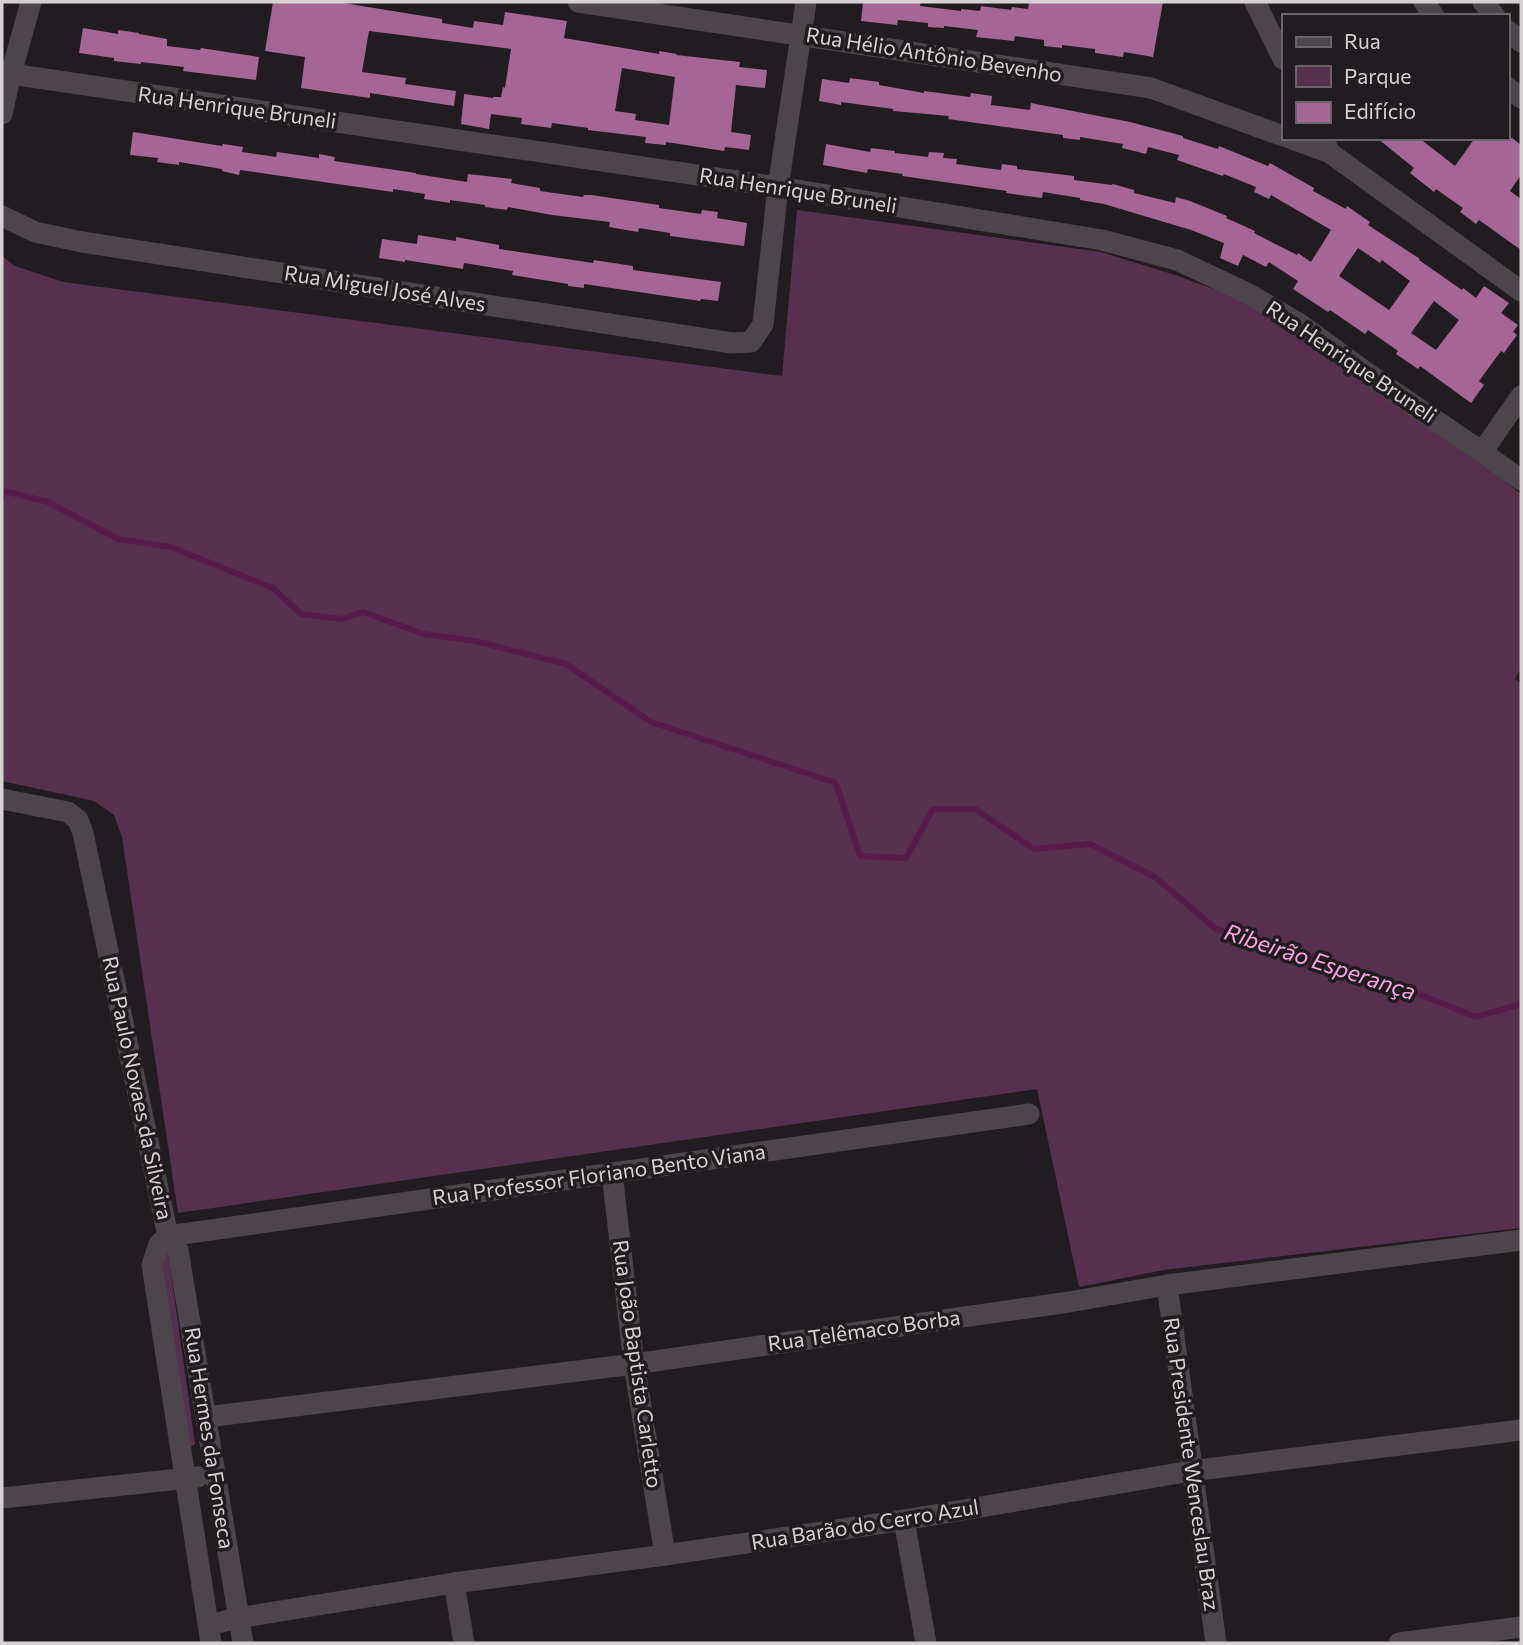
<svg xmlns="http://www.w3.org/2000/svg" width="1523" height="1645" font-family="Commissioner,sans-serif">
  <rect width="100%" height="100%" fill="#201c1f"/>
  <g fill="#58304f">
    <path d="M 797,210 L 1101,252 L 1175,275 L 1246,301 L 1294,331 L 1471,455 L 1521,494 L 1521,668 L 1515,679 L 1521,684 L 1521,1228 L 1164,1270 L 1079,1287 L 1037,1089 L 178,1213 L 122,837 L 114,815 L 94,801 L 2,781 L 2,256 L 15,266 L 63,282 L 782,376 Z"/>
    <path d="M 168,1252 L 195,1444 L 191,1447 L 187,1447 L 154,1253 Z"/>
  </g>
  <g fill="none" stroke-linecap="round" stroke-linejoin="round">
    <path stroke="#571c4c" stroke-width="6" d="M 2,496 L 4,491 L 48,502 L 118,539 L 171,547 L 273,588 L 301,614 L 342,619 L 363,612 L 424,634 L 475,641 L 566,664 L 651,722 L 836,783 L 860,856 L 906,858 L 933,809 L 975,809 L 1034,849 L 1090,844 L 1155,877 L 1216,929 L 1281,947 L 1366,973 L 1476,1017 L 1521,1004"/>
  </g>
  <g fill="#a66597" fill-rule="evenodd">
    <path d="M 273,2 L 337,2 L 442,19 L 442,23 L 473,28 L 474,21 L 503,25 L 505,12 L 567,21 L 564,38 L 659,54 L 659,51 L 677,54 L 676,55 L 740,62 L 739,67 L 767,70 L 765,88 L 736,85 L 731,132 L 751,135 L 749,150 L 725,147 L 724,151 L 666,142 L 666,145 L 645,143 L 646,137 L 588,130 L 588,128 L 552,123 L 551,128 L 521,124 L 522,118 L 491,114 L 489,129 L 461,124 L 464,94 L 493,98 L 493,97 L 501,97 L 503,87 L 505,88 L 511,49 L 369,31 L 362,72 L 406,78 L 405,84 L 456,91 L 454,106 L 370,93 L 370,98 L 301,88 L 305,57 L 265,51 ZM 622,68 L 675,77 L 669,125 L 635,120 L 636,114 L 615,111 Z"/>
    <path d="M 863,2 L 921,2 L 920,6 L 961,11 L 961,9 L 980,11 L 981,6 L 1011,10 L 1012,7 L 1028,9 L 1029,2 L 1163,2 L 1153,57 L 1124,52 L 1123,57 L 1095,53 L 1095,49 L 1062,45 L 1062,48 L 1044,46 L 1044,40 L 1015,36 L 1014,41 L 976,37 L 978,30 L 944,26 L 944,28 L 928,27 L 928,23 L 898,20 L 897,25 L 861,21 Z"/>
    <path d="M 83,28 L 118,34 L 118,30 L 139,33 L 139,34 L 167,39 L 167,46 L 200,50 L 201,48 L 259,57 L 256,80 L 183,71 L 184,67 L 141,62 L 141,64 L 114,61 L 114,58 L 79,53 Z"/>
    <path d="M 850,78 L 879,82 L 879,85 L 924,93 L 924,91 L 970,97 L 971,93 L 992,96 L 991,105 L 1030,110 L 1031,103 L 1130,122 L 1183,136 L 1183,138 L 1218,149 L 1219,146 L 1268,166 L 1270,163 L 1314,188 L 1313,191 L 1346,209 L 1347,206 L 1370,222 L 1368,225 L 1420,259 L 1419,260 L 1462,290 L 1463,288 L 1476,298 L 1484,286 L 1509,303 L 1501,313 L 1518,325 L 1513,332 L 1517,335 L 1504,353 L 1501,351 L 1479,381 L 1484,385 L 1471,403 L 1420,366 L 1418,369 L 1396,354 L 1398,351 L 1368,330 L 1365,334 L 1330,310 L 1328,312 L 1293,289 L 1298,281 L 1269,262 L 1266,267 L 1243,255 L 1238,266 L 1220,258 L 1224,243 L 1191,230 L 1104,204 L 1080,200 L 1080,198 L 1043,192 L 1042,198 L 1006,193 L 1007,191 L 902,176 L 903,174 L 868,169 L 867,173 L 823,165 L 826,144 L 870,152 L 871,148 L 895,151 L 895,153 L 928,157 L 929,152 L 944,153 L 943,158 L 957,159 L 956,164 L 1001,170 L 1002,164 L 1017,166 L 1017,169 L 1074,176 L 1074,180 L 1112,185 L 1113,184 L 1134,190 L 1134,193 L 1175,203 L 1176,197 L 1190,201 L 1227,216 L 1226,218 L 1255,231 L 1254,233 L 1297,255 L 1298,253 L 1311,262 L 1331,230 L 1271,195 L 1269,199 L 1254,192 L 1256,187 L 1224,174 L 1223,176 L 1177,160 L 1179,155 L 1148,147 L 1146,154 L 1122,148 L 1123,144 L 1080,137 L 1080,140 L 1063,138 L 1063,135 L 948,119 L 949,116 L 893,111 L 893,109 L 841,102 L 841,105 L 819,101 L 822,79 L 849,83 ZM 1358,248 L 1380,263 L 1382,260 L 1410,281 L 1389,310 L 1339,276 ZM 1434,301 L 1459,320 L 1436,350 L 1411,333 Z"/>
    <path d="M 133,132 L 222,146 L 223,144 L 243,147 L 242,152 L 276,157 L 277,152 L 319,158 L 319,154 L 335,157 L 334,161 L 416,173 L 416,174 L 467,182 L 468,174 L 512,179 L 511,183 L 540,188 L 540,191 L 583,197 L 584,195 L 591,195 L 659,205 L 659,208 L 701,214 L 702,210 L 718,212 L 717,218 L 747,223 L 744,246 L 670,236 L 670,233 L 639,228 L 638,232 L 609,227 L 610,222 L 552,215 L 508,207 L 507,210 L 485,207 L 485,205 L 450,200 L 450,203 L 424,199 L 425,194 L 393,189 L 393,192 L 240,170 L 239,175 L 222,171 L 222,169 L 179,162 L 179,165 L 157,162 L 158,158 L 130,155 Z"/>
    <path d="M 1377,138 L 1419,138 L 1455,166 L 1475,138 L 1512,138 L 1521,145 L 1521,175 L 1510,191 L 1521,199 L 1521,250 L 1479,220 L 1476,224 L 1460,212 L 1463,208 L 1436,189 L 1434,192 L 1410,173 L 1414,168 Z"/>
    <path d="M 418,235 L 456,241 L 456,237 L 499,245 L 499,249 L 593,263 L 594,260 L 633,266 L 633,270 L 721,282 L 718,301 L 701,299 L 700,301 L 584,284 L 584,288 L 568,286 L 568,284 L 512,275 L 513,271 L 464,263 L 463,269 L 405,260 L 405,262 L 379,258 L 382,239 L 417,244 Z"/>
  </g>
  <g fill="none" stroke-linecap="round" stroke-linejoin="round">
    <g stroke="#4c464a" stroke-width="21">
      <path d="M 578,2 L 1151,88 L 1283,136"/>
      <path d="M 1255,2 L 1283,59"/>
      <path d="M 1424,2 L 1434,16"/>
      <path d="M 1483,2 L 1495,16"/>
      <path d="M 1507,30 L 1521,42"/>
      <path d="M 11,74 L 778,187 L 1102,240 L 1177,260 L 1249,294 L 1300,324 L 1381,383 L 1482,452 L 1521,480"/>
      <path d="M 1507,87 L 1521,98"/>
      <path d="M 2,114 L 11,74 L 31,2"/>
      <path d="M 1289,138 L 1330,153"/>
      <path d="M 1322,138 L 1330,153 L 1521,291"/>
      <path d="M 2,216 L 35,232 L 82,242 L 732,343 L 751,342 L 763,324 L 778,187 L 806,2"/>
      <path d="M 1482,452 L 1521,396"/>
      <path d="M 2,799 L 68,812 L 78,820 L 83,833 L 168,1236 L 178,1250 L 243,1643"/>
      <path d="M 612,1173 L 634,1364 L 665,1555"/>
      <path d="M 168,1236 L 1029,1114"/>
      <path d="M 168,1236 L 159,1244 L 152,1265 L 211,1643"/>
      <path d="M 1167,1285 L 1216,1643"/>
      <path d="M 206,1417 L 634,1364 L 1069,1302 L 1167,1285 L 1521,1240"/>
      <path d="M 2,1498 L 198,1477"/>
      <path d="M 904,1520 L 926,1643"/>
      <path d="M 454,1583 L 464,1643"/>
      <path d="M 209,1625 L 238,1618 L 454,1583 L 665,1555 L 904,1520 L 1191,1471 L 1521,1430"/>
      <path d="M 1399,1643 L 1521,1627"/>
    </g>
  </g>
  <g text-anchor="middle" stroke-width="7" stroke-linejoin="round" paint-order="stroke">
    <g font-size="21" fill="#d4d1d3" stroke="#201c1f">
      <text transform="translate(934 55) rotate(9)" y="7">Rua Hélio Antônio Bevenho</text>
      <text transform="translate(237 108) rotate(8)" y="7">Rua Henrique Bruneli</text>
      <text transform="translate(798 191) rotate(9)" y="7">Rua Henrique Bruneli</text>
      <text transform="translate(385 289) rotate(9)" y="7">Rua Miguel José Alves</text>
      <text transform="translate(1351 362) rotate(34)" y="7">Rua Henrique Bruneli</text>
      <text transform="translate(137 1088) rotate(78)" y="7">Rua Paulo Novaes da Silveira</text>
      <text transform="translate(599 1175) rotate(-8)" y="7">Rua Professor Floriano Bento Viana</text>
      <text transform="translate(864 1331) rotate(-8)" y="7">Rua Telêmaco Borba</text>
      <text transform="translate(637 1364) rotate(82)" y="7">Rua João Baptista Carletto</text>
      <text transform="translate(209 1438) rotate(81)" y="7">Rua Hermes da Fonseca</text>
      <text transform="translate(1191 1464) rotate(82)" y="7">Rua Presidente Wenceslau Braz</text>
      <text transform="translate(865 1525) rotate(-9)" y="7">Rua Barão do Cerro Azul</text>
    </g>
    <g font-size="23" font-style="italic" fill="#fea3e9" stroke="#201c1f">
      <text transform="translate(1320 962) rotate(18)" y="8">Ribeirão Esperança</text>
    </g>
  </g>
  <rect width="1523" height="1645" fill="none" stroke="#d4d1d3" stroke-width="7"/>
  <rect x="1282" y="14" width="228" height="126" fill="#201c1f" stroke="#686467" stroke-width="2"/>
  <rect x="1296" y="37" width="35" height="10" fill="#4c464a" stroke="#686467" stroke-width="2"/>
  <text x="1344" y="49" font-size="21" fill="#d4d1d3">Rua</text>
  <rect x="1296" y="66" width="35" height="21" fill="#58304f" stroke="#686467" stroke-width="2"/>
  <text x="1344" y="84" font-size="21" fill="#d4d1d3">Parque</text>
  <rect x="1296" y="102" width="35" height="21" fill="#a66597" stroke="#686467" stroke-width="2"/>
  <text x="1344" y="119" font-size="21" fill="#d4d1d3">Edifício</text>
</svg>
